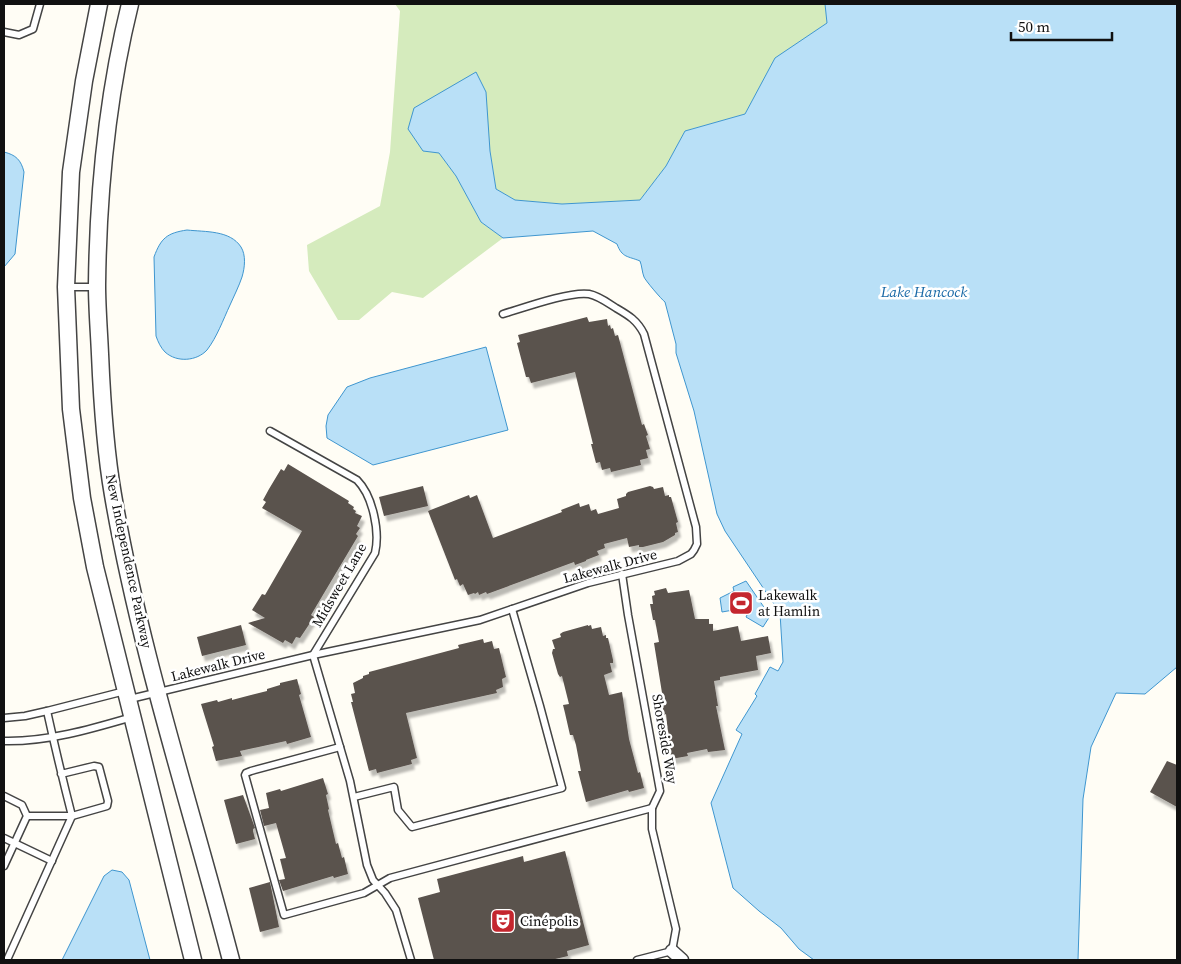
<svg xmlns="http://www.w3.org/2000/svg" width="1181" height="964" font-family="'Source Serif 4',serif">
  <defs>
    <filter id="shadow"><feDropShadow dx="3" dy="5.5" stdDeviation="1" flood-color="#0004"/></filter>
  </defs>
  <rect width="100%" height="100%" fill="#fffdf5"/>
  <path fill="#d5ebbd" d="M 395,4 L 825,4 L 827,23 L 775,59 L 745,114 L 685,131 L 666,166 L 640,200 L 562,204 L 515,200 L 496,189 L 490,151 L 439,153 L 456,176 L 481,222 L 503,238 L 423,298 L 392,292 L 359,320 L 338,320 L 309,271 L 307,245 L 380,206 L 390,152 L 400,11 Z"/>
  <g fill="#b9e0f7" stroke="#3f96cf">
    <path d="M 825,4 L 1177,4 L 1177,667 L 1145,694 L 1116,693 L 1091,747 L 1083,799 L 1078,960 L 814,960 L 799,949 L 781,928 L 759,911 L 733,888 L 711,803 L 742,734 L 736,730 L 757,696 L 755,694 L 770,667 L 778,671 L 783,662 L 780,613 L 725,531 L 717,514 L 694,411 L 676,353 L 676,344 L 665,302 C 662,300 645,280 644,277 C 642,272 642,266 640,261 C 628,256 622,258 617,244 L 593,231 L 503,238 L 481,222 L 456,176 L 439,153 L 423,151 L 408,129 L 414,108 L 476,72 L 486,92 L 490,151 L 496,189 L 515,200 L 562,204 L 640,200 L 666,166 L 685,131 L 745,114 L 775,58 L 827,23 Z"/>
    <path d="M 4,152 C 16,155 21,160 24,172 L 15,254 L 4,267 Z"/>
    <path d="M 187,230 C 205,232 230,230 241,247 C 246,255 245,267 242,277 C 239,286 234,296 230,305 C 223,320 217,337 207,350 C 197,361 177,363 165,352 C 161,348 158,342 156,336 L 154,257 C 161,238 167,233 187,230 Z"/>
    <path d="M 486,347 L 508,430 L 373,465 L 327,438 L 326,426 L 328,415 L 347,387 L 370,378 Z"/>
    <path d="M 746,581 L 770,616 L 763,627 L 746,617 L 748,613 L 739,609 L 722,612 L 720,598 L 734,591 L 733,587 Z"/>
    <path d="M 112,870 L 122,872 L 129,880 L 150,960 L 62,960 L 104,876 Z"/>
  </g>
  <g fill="#5a524d" filter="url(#shadow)">
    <path d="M 587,317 L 589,322 L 607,319 L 608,326 L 610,325 L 611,329 L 613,328 L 615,336 L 618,335 L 642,425 L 644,424 L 648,435 L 646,436 L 650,449 L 646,450 L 648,458 L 640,460 L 641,465 L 611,472 L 610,468 L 602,470 L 600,462 L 596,463 L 591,444 L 593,444 L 575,372 L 531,383 L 529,377 L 526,377 L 517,343 L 520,342 L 518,335 Z"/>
    <path d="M 288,464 L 349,501 L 348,503 L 354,507 L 353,509 L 356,511 L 355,513 L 362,516 L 357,526 L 360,528 L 356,534 L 358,536 L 311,615 L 314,617 L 300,638 L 296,637 L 292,644 L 285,640 L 283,643 L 248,623 L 265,618 L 252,610 L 262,594 L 265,595 L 302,531 L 262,508 L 266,502 L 263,500 L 269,489 L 281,469 L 284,471 Z"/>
    <path d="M 423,486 L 428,506 L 384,516 L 379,497 Z"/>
    <path d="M 650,486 L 653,487 L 654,489 L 663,487 L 665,496 L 669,495 L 669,497 L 671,497 L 678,522 L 676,523 L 678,532 L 675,533 L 675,535 L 663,542 L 643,547 L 639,547 L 639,545 L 629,547 L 627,538 L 604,544 L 605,548 L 597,551 L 599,555 L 586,560 L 586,561 L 575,565 L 574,562 L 487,594 L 486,592 L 479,595 L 478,592 L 475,594 L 474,593 L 468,595 L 463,584 L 460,586 L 457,579 L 455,580 L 428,511 L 469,495 L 470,498 L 477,495 L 493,538 L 562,512 L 561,510 L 579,503 L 580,507 L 589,504 L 591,511 L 596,509 L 598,514 L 619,508 L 617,499 L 626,496 L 626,494 L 628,492 Z"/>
    <path d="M 666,588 L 668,593 L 689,590 L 695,619 L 709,619 L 709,624 L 713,624 L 713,631 L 738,626 L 741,641 L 768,636 L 771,653 L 756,656 L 758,670 L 720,677 L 720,680 L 714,681 L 718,706 L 716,706 L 725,750 L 708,752 L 707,749 L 687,753 L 688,756 L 671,759 L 666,714 L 664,715 L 661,699 L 663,699 L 654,643 L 659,642 L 655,620 L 653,620 L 650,604 L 653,604 L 652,596 L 655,595 L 654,591 Z"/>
    <path d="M 241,625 L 246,645 L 202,656 L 197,637 Z"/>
    <path d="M 588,625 L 588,626 L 591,625 L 592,629 L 601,627 L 603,636 L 606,635 L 606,638 L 608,638 L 613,660 L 613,663 L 610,663 L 612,672 L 604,675 L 609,695 L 622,692 L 629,739 L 638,773 L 640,772 L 644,788 L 629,792 L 628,790 L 586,802 L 578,771 L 581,771 L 576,745 L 573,735 L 570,735 L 565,713 L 563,705 L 569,704 L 562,676 L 560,677 L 558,674 L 552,653 L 553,649 L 555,649 L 552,640 L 561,637 L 560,634 L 563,632 Z"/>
    <path d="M 483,639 L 484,643 L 492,641 L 494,649 L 499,648 L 506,677 L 502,679 L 503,687 L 496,690 L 497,693 L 406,713 L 417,758 L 411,760 L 412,764 L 377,773 L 376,769 L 369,771 L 351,702 L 353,702 L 351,694 L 355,693 L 353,683 L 363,678 L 363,676 L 369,674 L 369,672 L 459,648 L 458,645 Z"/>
    <path d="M 297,679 L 301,694 L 299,695 L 311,737 L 287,744 L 286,741 L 240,751 L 242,756 L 216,761 L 212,747 L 214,746 L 201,704 L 217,700 L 218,702 L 232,698 L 232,700 L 251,695 L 267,691 L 267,689 L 280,685 L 280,683 Z"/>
    <path d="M 1167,761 L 1177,765 L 1177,807 L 1150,792 Z"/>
    <path d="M 323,778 L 328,794 L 326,795 L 329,809 L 328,810 L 336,844 L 338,843 L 342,858 L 344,857 L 348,874 L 334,878 L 333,876 L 283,891 L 279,880 L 285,879 L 280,859 L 286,858 L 276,823 L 264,826 L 260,810 L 269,808 L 266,793 L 280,789 L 281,791 Z"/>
    <path d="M 243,795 L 255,828 L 253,829 L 253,831 L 255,839 L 236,844 L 224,800 Z"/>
    <path d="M 565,851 L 589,945 L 567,951 L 568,956 L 551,960 L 434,960 L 418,898 L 440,892 L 437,879 L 523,856 L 524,862 Z"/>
    <path d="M 270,882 L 279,927 L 260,932 L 249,888 Z"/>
  </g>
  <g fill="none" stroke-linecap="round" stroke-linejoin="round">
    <defs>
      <g id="service">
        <path d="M 4,32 L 19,35 L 33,29 L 40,4"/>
        <path d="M 68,287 L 97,287"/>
        <path d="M 270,431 L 357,480 C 373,496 380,532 375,553 L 313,655 L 350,781 L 367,865 L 373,880 L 385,893 L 396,910 L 411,960"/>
        <path d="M 622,574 L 628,615 L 660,791 L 652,808 L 652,829 L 676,929 L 672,951 L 637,960"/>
        <path d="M 130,699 L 313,655 L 480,620 L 588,583 L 678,561 L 691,554 L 694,550 L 697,544 L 696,527 L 644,334 C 637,320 628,315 616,308 C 608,303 599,296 589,294 C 570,291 523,308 503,314"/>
        <path d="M 47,711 C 55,747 63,781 72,816 L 107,806 L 108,801 L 99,767 L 94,766 L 61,774"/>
        <path d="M 4,718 L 25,716 L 47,711 L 125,691"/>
        <path d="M 4,741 C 47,742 91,729 132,717"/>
        <path d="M 340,747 L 251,771 L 246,773 L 245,775 L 284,915 L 364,893 L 390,878 L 652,808"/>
        <path d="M 4,796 L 22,805 L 27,816 L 4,866"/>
        <path d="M 354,797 L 394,787 L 398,810 L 412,827 L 562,788 L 540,706 L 512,609"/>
        <path d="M 4,838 L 52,861"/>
        <path d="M 7,960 L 72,816 L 27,816"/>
      </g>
      <path id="minor" d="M 672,951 L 682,960"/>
      <g id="tertiary">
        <path d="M 99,4 L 84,81 L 71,172 L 66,287 L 71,409 L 82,498 L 95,567 L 193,960"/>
        <path d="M 130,4 C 108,93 98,193 97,285 C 97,308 99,331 100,354 C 102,401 105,449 113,495 C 140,653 191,806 231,960"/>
      </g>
    </defs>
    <use href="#service" stroke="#444" stroke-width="9"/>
    <use href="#minor" stroke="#444" stroke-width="15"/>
    <use href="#tertiary" stroke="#444" stroke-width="19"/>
    <use href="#service" stroke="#fff" stroke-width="6"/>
    <use href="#minor" stroke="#fff" stroke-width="12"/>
    <use href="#tertiary" stroke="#fff" stroke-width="16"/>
  </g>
  <defs>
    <symbol id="stadium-square" viewBox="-11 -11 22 22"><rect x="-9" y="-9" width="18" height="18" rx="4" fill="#c4262e" stroke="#fff"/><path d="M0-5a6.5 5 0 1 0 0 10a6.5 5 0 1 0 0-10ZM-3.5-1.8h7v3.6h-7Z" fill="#fff"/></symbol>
    <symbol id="theatre-square" viewBox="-11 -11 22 22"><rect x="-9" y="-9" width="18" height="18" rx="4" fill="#c4262e" stroke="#fff"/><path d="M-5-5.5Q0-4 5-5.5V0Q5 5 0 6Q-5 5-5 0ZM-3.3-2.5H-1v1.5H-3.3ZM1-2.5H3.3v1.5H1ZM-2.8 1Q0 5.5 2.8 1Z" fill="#fff"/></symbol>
  </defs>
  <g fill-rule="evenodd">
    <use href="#stadium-square" x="727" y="589" width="28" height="28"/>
    <use href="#theatre-square" x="489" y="907" width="28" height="28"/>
  </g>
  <g text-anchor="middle" stroke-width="5" stroke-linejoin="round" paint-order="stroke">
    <g font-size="14" fill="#111" stroke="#fff">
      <text transform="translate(129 561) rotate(78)" y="5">New Independence Parkway</text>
      <text transform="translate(610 566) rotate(-15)" y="5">Lakewalk Drive</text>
      <text transform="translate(339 585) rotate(-60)" y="5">Midsweet Lane</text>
      <text transform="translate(218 665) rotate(-14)" y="5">Lakewalk Drive</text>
      <text transform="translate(665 739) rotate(80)" y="5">Shoreside Way</text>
    </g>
    <g font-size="14" fill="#111" stroke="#fff" text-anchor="start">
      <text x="758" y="600">Lakewalk<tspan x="758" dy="16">at Hamlin</tspan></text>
      <text x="520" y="926">Cinépolis</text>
    </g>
    <g font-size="15" font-style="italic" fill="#1768a6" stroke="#fff">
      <text x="924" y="297">Lake Hancock</text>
    </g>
  </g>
  <rect width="1181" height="964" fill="none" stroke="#111111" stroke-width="10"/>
  <path d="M1011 32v8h101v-8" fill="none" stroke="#111111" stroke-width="2.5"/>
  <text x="1018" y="32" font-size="15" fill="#111111" stroke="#ffffff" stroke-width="4" paint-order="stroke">50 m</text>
</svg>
